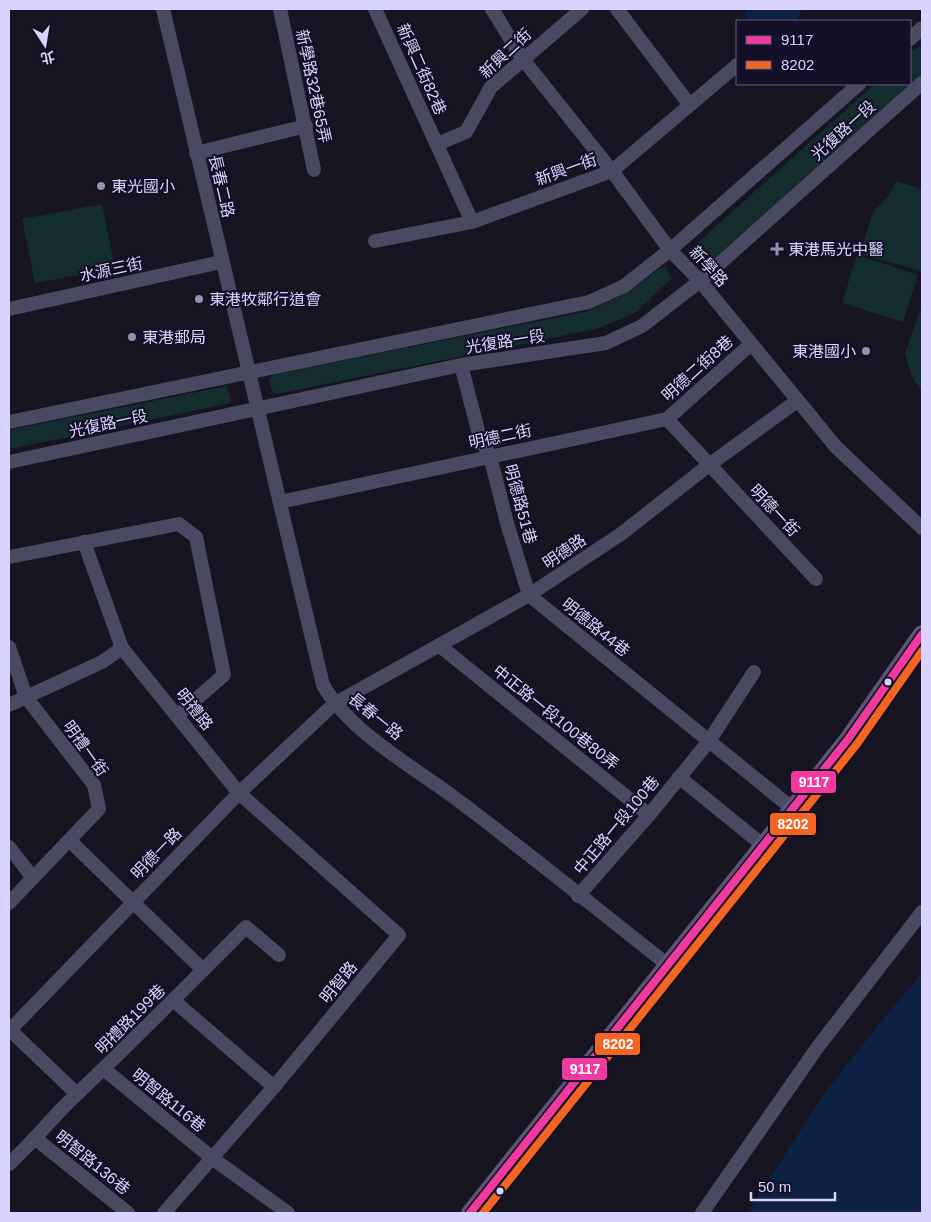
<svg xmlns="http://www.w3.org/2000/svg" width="931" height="1222" font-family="Helvetica,'Noto Sans TC',sans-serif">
  <rect width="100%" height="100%" fill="#161421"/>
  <g fill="#132c2d">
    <path d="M 922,46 L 922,78 L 710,263 L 705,265 L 694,250 L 695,245 L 875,84 L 910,84 L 910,52 Z"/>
    <path d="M 896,181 L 922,189 L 921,271 L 860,254 L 873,212 L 889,196 Z"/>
    <path d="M 102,204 L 115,268 L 35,283 L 22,219 Z"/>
    <path d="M 857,255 L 918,275 L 903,322 L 842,303 Z"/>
    <path d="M 665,267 L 672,278 L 635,313 L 596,329 L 276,394 L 272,391 L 269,380 L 272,375 L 588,311 L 622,295 L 660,268 Z"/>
    <path d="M 922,306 L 922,392 L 911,375 L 905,353 Z"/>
    <path d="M 227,386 L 231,403 L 9,449 L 9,430 Z"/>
  </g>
  <g fill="#0d2144">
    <path d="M 747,9 L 801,9 L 797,21 L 745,21 Z"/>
    <path d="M 922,973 L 922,1213 L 747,1213 L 827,1090 L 880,1023 Z"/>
  </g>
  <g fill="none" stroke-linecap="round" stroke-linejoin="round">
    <g stroke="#4a4962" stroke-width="14">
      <path d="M 163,9 L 323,685 C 350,732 412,766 455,798 C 527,852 597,909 668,965"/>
      <path d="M 280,9 L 314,170"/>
      <path d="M 375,9 L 472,222"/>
      <path d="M 492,9 L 522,58 L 612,171 L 670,250 L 700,281 L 836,447 L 922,528"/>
      <path d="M 617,9 L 689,104"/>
      <path d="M 910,39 L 922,28"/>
      <path d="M 437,144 L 466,132 L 491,87 L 582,9"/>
      <path d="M 196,153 L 306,126"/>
      <path d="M 375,241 L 472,222 L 612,171 L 737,65"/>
      <path d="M 9,309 L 221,262"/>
      <path d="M 461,365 L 480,438 L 490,456 L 507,523 L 529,595 L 793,809"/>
      <path d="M 667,419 L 751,344"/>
      <path d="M 9,422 L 589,302 L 624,286 L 670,250 L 859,84"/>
      <path d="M 9,462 L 461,365 L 606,343 L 642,326 L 700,281 L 922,83"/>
      <path d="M 280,502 L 667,419 L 816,579"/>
      <path d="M 84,542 L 122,648 L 239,793 L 399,935 L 274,1087 L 164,1213"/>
      <path d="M 9,557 L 179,524 L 196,537 L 224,675 L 178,715"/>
      <path d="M 440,646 L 649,815"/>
      <path d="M 9,647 L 26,697 L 94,785 L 99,809 L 9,903"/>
      <path d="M 9,705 L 102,662 L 122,648"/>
      <path d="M 679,777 L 764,846"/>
      <path d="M 70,841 L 203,970"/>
      <path d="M 9,847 L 33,878"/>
      <path d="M 578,896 L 649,815 L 709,741 L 754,672"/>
      <path d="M 173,1000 L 274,1087"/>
      <path d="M 9,1029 L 77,1094"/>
      <path d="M 9,1031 L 239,793 L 334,704 L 529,595 L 621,534 L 709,465 L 797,401"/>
      <path d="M 105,1070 L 212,1158 L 288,1213"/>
      <path d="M 36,1139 L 128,1213"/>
      <path d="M 9,1164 C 34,1141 54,1115 78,1093 C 135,1039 190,983 246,927 L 279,955"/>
      <path d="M 702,1213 L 817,1048 L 922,912"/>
    </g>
    <path stroke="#5e5373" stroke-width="18" d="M 470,1213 L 849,738 L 922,634"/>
    <defs>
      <path id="bus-1" d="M 470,1213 L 849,738 L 922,634"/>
      <path id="bus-2" d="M 483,1213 L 857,744 L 922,651"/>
    </defs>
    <use href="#bus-1" stroke="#130f26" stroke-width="11"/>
    <use href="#bus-2" stroke="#130f26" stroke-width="11"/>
    <use href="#bus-1" stroke="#f13a9d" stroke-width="8"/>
    <use href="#bus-2" stroke="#f26522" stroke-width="8"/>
  </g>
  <g fill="#9591b1" stroke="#130f26" stroke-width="2">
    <circle cx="101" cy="186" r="5"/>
    <path d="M774.5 241.5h5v5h5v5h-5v5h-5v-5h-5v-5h5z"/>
    <circle cx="199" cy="299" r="5"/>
    <circle cx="132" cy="337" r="5"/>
    <circle cx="866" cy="351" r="5"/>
  </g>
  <g fill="#d9d4ff" stroke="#130f26" stroke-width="2">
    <circle cx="888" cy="682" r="4.5"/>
    <circle cx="500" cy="1191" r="4.5"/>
  </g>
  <g text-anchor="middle" stroke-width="4" stroke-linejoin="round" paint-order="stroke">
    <g font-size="16" fill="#d9d4ff" stroke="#130f26">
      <text transform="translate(505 53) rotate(-43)" y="6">新興二街</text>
      <text transform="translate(422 69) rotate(66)" y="6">新興二街82巷</text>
      <text transform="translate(314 86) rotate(78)" y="6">新學路32巷65弄</text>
      <text transform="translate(843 130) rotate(-42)" y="6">光復路一段</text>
      <text transform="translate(566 169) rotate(-20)" y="6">新興一街</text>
      <text transform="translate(222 186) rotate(77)" y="6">長春二路</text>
      <text transform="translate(709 266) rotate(48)" y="6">新學路</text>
      <text transform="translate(111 269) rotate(-12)" y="6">水源三街</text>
      <text transform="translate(505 341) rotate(-9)" y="6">光復路一段</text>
      <text transform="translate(697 368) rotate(-42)" y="6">明德二街8巷</text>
      <text transform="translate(108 423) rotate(-12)" y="6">光復路一段</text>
      <text transform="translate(500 436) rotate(-12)" y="6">明德二街</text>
      <text transform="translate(521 504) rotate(75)" y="6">明德路51巷</text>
      <text transform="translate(775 510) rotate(47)" y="6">明德一街</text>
      <text transform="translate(564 551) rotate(-34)" y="6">明德路</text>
      <text transform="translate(596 627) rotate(39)" y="6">明德路44巷</text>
      <text transform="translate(195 709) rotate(51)" y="6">明禮路</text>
      <text transform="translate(376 716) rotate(39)" y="6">長春一路</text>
      <text transform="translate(556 717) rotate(39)" y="6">中正路一段100巷80弄</text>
      <text transform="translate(86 748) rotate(54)" y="6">明禮一街</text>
      <text transform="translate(616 825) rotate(-50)" y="6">中正路一段100巷</text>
      <text transform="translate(156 853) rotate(-46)" y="6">明德一路</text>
      <text transform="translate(338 982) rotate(-51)" y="6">明智路</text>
      <text transform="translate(130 1019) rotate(-45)" y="6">明禮路199巷</text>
      <text transform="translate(169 1100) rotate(39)" y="6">明智路116巷</text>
      <text transform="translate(93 1162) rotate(39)" y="6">明智路136巷</text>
    </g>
    <g font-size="16" fill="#d9d4ff" stroke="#130f26" text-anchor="start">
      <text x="111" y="192">東光國小</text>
      <text x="788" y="255">東港馬光中醫</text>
      <text x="209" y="305">東港牧鄰行道會</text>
      <text x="142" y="343">東港郵局</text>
      <text x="856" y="357" text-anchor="end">東港國小</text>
    </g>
  </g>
  <g stroke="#130f26" stroke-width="2">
    <rect x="790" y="770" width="47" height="24" rx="5" fill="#f13a9d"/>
    <rect x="769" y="812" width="48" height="24" rx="5" fill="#f26522"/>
    <rect x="594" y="1032" width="47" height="24" rx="5" fill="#f26522"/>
    <rect x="561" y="1057" width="47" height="24" rx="5" fill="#f13a9d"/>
  </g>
  <g font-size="14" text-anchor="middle" font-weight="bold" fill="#fff">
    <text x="814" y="787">9117</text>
    <text x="793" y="829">8202</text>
    <text x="618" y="1049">8202</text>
    <text x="585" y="1074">9117</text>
  </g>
  <rect width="931" height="1222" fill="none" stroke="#d9d4ff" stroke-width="20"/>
  <rect x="736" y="20" width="175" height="65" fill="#130f26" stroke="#625e7d"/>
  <rect x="746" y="36" width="25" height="8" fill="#f13a9d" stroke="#625e7d"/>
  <text x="781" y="45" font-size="15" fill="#d9d4ff">9117</text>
  <rect x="746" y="61" width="25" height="8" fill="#f26522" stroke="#625e7d"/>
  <text x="781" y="70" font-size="15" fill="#d9d4ff">8202</text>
  <g transform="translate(45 45) rotate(168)" stroke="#130f26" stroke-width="4" paint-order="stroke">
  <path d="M0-4L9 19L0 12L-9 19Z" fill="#d9d4ff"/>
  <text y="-8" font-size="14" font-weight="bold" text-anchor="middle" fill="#d9d4ff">北</text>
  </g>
  <path d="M751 1192v8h84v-8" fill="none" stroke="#d9d4ff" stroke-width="2.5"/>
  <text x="758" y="1192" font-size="15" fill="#d9d4ff" stroke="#130f26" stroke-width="4" paint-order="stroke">50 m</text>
</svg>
